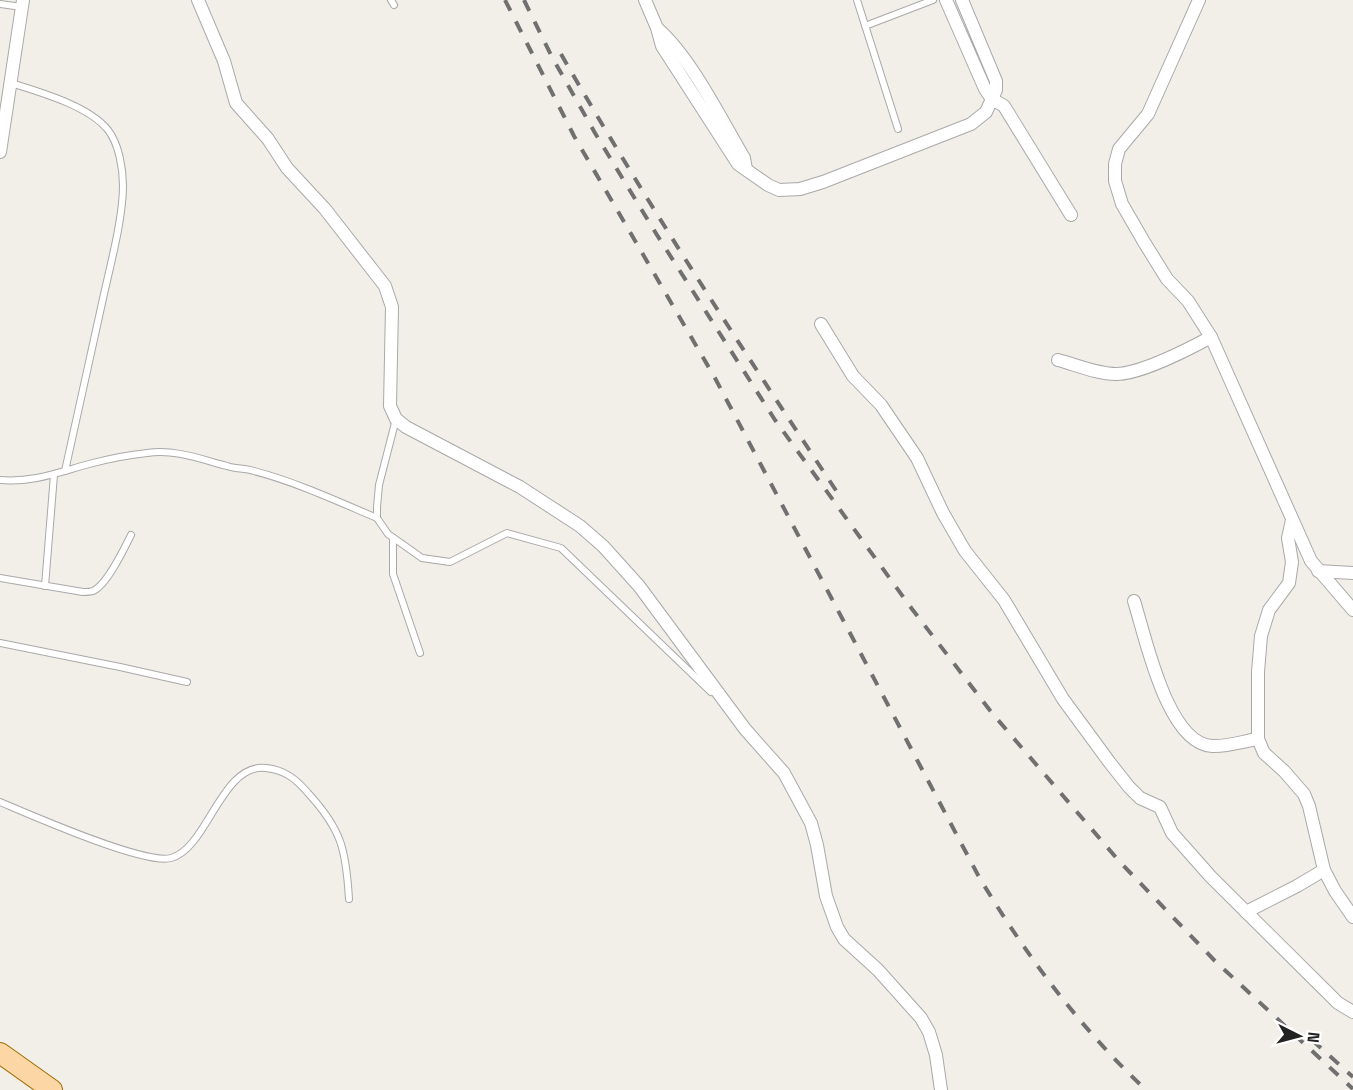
<svg xmlns="http://www.w3.org/2000/svg" width="1353" height="1090" font-family="'Space Grotesk',sans-serif">
  <rect width="100%" height="100%" fill="#f2efe9"/>
  <g fill="none" stroke-linecap="round" stroke-linejoin="round">
    <defs>
      <g id="lane">
        <path d="M 391,0 L 394,5"/>
        <path d="M 857,0 L 898,129"/>
        <path d="M 0,4 L 22,7"/>
        <path d="M 865,26 L 933,0"/>
        <path d="M 11,83 C 40,92 89,106 108,130 C 119,144 123,169 123,186 C 123,217 111,263 104,294 C 91,353 78,412 65,471"/>
        <path d="M 396,419 L 379,485 L 377,507 L 377,518 L 388,534 L 422,558 L 450,562 L 507,533 L 561,548 L 711,692"/>
        <path d="M 0,480 C 32,483 59,472 89,464 C 108,459 127,455 147,453 C 176,449 200,459 227,466 C 235,469 245,468 254,471 C 296,482 337,501 377,518"/>
        <path d="M 393,538 L 393,574 L 420,653"/>
        <path d="M 0,578 L 83,592 C 86,592 90,592 93,591 C 107,585 124,549 131,535"/>
        <path d="M 45,586 L 54,475"/>
        <path d="M 0,643 L 120,667 L 187,682"/>
        <path d="M 0,802 C 31,815 144,865 171,858 C 208,848 221,763 266,768 C 285,770 296,779 308,793 C 342,830 346,850 349,899"/>
      </g>
      <g id="street">
        <path d="M 198,0 L 224,61 L 236,103 L 268,139 L 287,168 L 325,209 L 385,286 L 392,307 L 390,406 L 396,419 L 406,427 L 520,487 L 580,526 L 603,546 L 639,586 L 745,729 L 784,773 L 811,823 L 817,845 L 826,896 L 837,927 L 844,939 L 878,970 L 921,1018 L 929,1032 L 936,1055 L 941,1090"/>
        <path d="M 645,0 L 657,28 L 662,46 L 738,164 L 768,185 L 779,190 L 800,189 L 823,182 L 971,124 L 986,112 L 992,99 L 1004,106 L 1071,215"/>
        <path d="M 946,0 L 985,89 L 992,99 L 996,90 L 996,81 L 962,0"/>
        <path d="M 1199,0 L 1148,114 L 1119,149 L 1115,164 L 1115,181 L 1122,204 L 1144,242 L 1167,279 L 1188,301 L 1211,337 L 1311,561 L 1353,610"/>
        <path d="M 658,29 C 691,58 721,119 744,158 L 746,169"/>
        <path d="M 0,152 L 23,0"/>
        <path d="M 821,324 L 853,376 L 881,405 L 917,458 L 943,513 L 965,551 L 1004,600 L 1063,699 L 1110,763 L 1129,787 L 1140,798 L 1160,807 L 1172,833 L 1211,877 L 1338,1003 L 1353,1012"/>
        <path d="M 1058,360 C 1077,365 1097,374 1116,374 C 1140,374 1189,349 1211,337"/>
        <path d="M 1292,520 L 1288,538 L 1292,562 L 1289,583 L 1269,610 L 1261,636 L 1258,672 L 1258,739 L 1264,753 L 1284,771 L 1304,794 L 1309,806 L 1324,870 L 1335,891 L 1353,917"/>
        <path d="M 1318,571 L 1353,573"/>
        <path d="M 1134,601 C 1145,635 1167,744 1212,746 C 1227,747 1244,741 1258,739"/>
        <path d="M 1246,912 L 1297,886 L 1324,870"/>
      </g>
      <path id="primary" d="M 0,1053 L 52,1090"/>
    </defs>
    <use href="#lane" stroke="#a9a9a9" stroke-width="8"/>
    <use href="#street" stroke="#a9a9a9" stroke-width="14"/>
    <use href="#primary" stroke="#a06b00" stroke-width="22"/>
    <use href="#lane" stroke="#fff" stroke-width="6"/>
    <use href="#street" stroke="#fff" stroke-width="12"/>
    <use href="#primary" stroke="#fcd6a4" stroke-width="20"/>
    <g stroke="#707070" stroke-width="4" stroke-dasharray="12 12" stroke-linecap="butt">
      <path d="M 505,0 L 574,136 L 715,378 L 979,877 C 1026,955 1079,1027 1146,1090"/>
      <path d="M 524,0 L 552,57 L 595,133 L 657,235 L 775,420 L 912,609 L 992,713 L 1119,861 L 1215,961 L 1353,1089"/>
      <path d="M 561,54 C 647,204 743,350 839,495"/>
      <path d="M 1312,1040 L 1353,1077"/>
    </g>
  </g>
  <g transform="translate(1299 1036) rotate(96)" stroke="#ffffff" stroke-width="4.5" paint-order="stroke">
  <path d="M0-4.5L10 22L0 15L-10 22Z" fill="#222222"/>
  <text y="-9" font-size="16" font-weight="bold" text-anchor="middle" fill="#222222">N</text>
  </g>
</svg>
